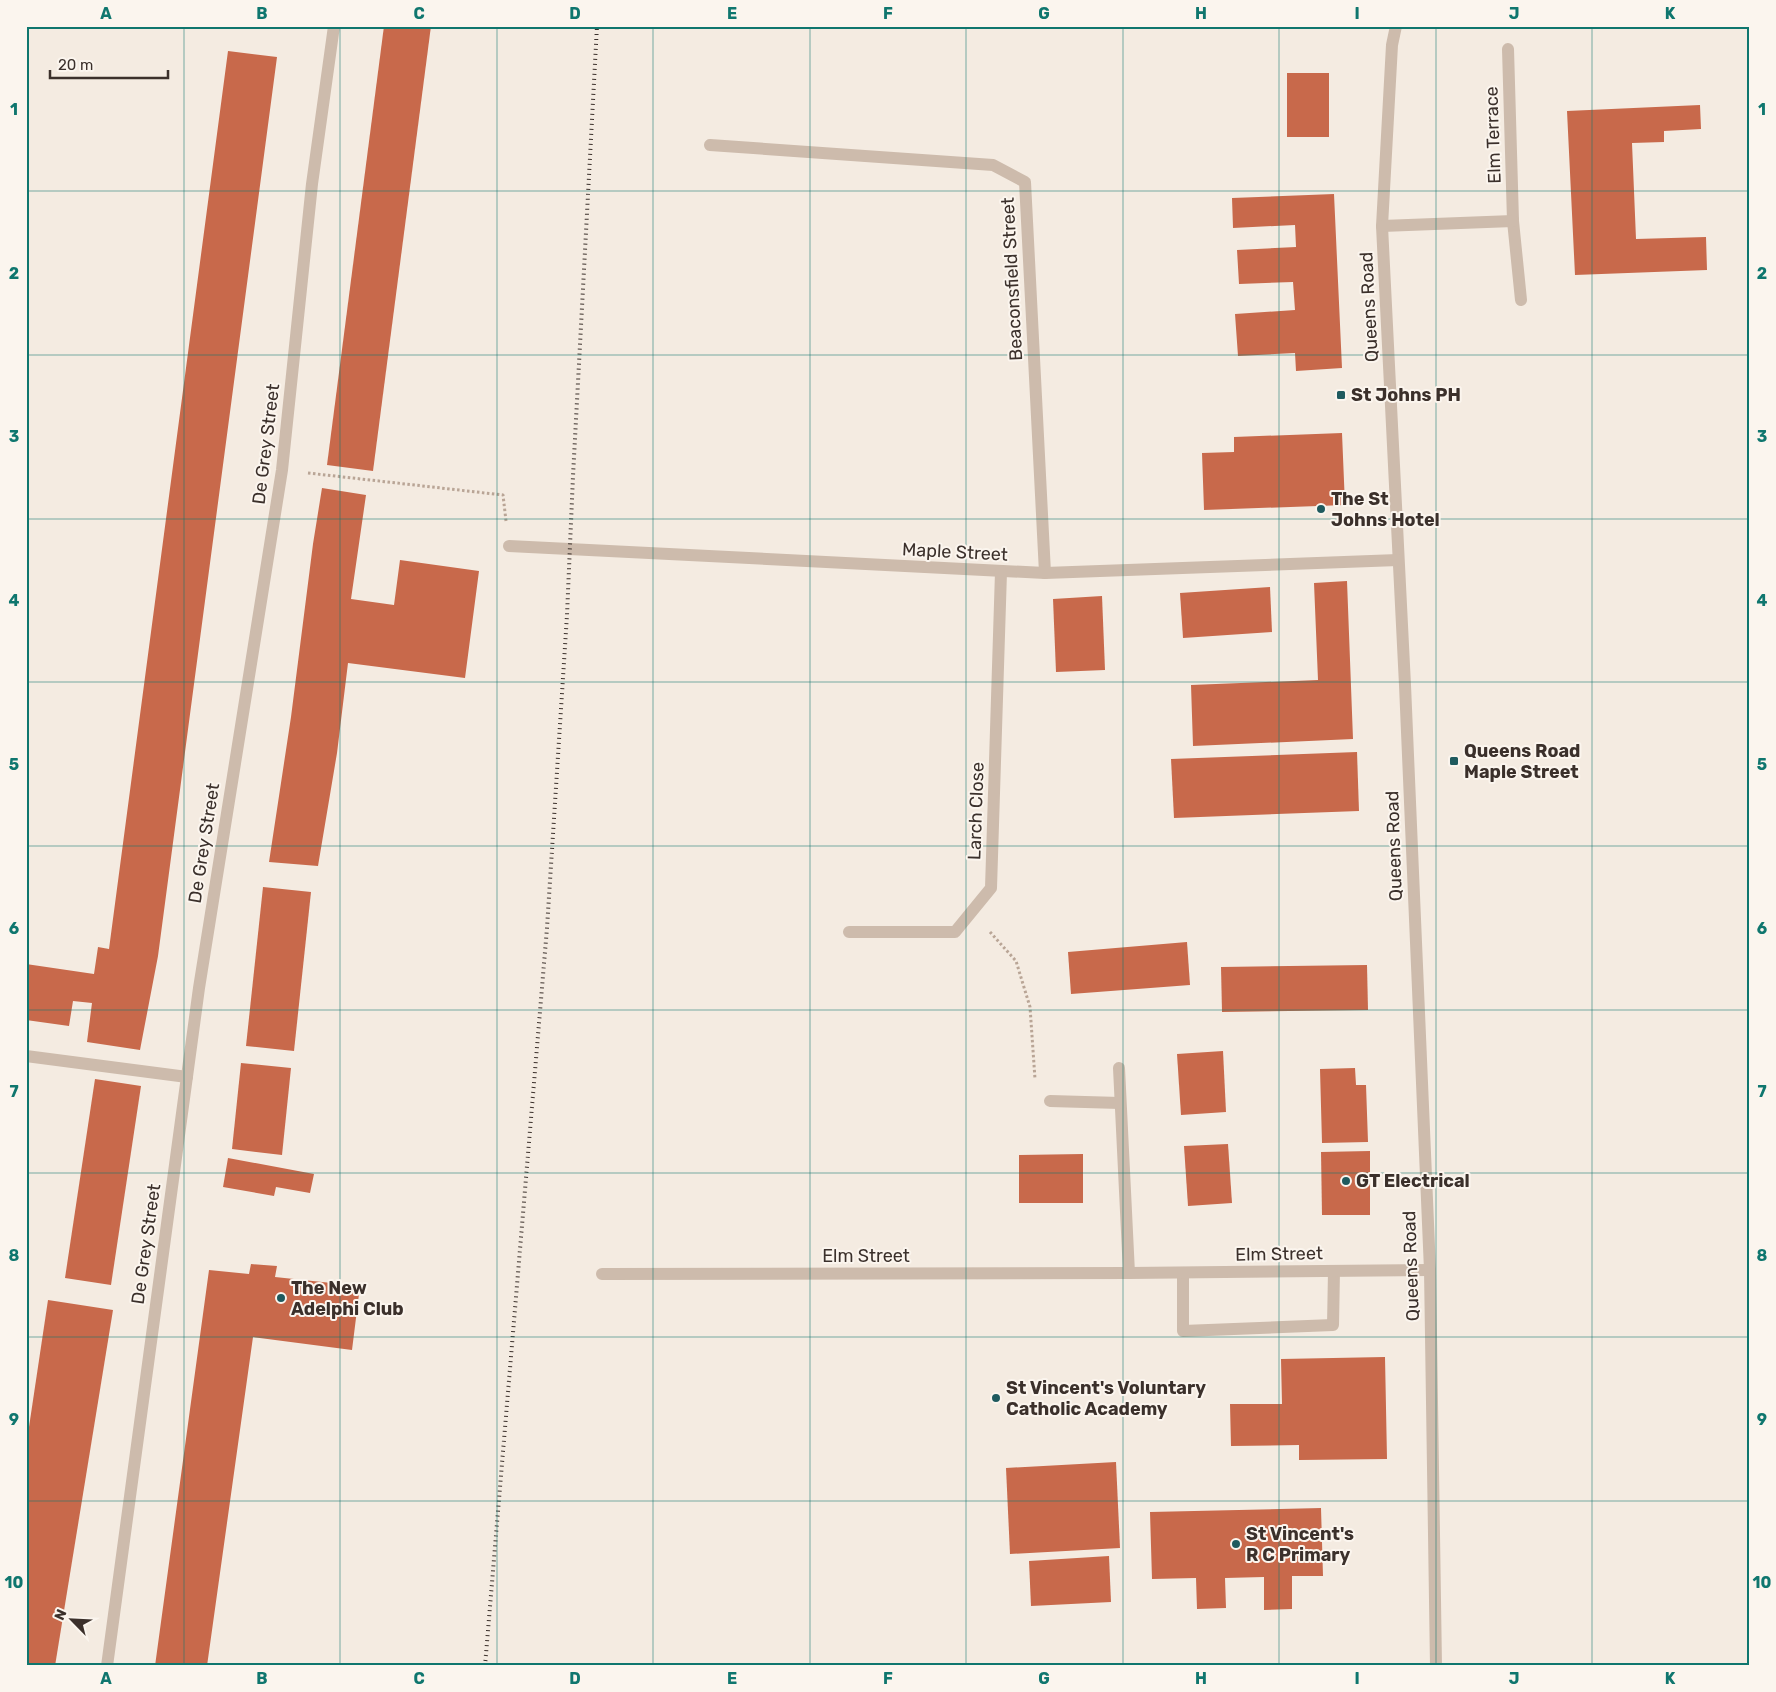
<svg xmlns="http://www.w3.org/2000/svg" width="1776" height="1692" font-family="Rubik,sans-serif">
  <rect width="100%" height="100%" fill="#f4ebe1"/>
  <g fill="#c8694b">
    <path d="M 384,26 L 431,26 L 373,471 L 327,465 Z"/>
    <path d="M 228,51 L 277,57 L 158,956 L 140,1050 L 87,1042 L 92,1003 L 73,1001 L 69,1026 L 26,1020 L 26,964 L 94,974 L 98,947 L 109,949 Z"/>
    <rect x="1287" y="73" width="42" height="64"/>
    <path d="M 1700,105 L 1701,129 L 1664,131 L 1664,142 L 1632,143 L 1636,239 L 1706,237 L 1707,270 L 1575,275 L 1567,111 Z"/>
    <path d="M 1334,194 L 1342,368 L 1296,371 L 1295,353 L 1238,356 L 1235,314 L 1295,310 L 1293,282 L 1239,284 L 1237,250 L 1296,247 L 1295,225 L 1233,228 L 1232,198 Z"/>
    <path d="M 1342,433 L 1345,505 L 1204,510 L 1202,453 L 1234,452 L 1234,437 Z"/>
    <path d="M 322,488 L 366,495 L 351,599 L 394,605 L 400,560 L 479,571 L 465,678 L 348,663 L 337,753 L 318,866 L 269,862 L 291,717 L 313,544 Z"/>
    <path d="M 1347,581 L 1353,739 L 1193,746 L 1191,685 L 1318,680 L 1314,583 Z"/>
    <path d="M 1270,587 L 1272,632 L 1183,638 L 1180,593 Z"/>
    <path d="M 1102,596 L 1105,670 L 1056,672 L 1053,599 Z"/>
    <path d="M 1357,752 L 1359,811 L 1174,818 L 1171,759 Z"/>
    <path d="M 263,887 L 311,892 L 294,1051 L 246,1046 Z"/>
    <path d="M 1187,942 L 1190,985 L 1071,994 L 1068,952 Z"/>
    <path d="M 1367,965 L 1368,1010 L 1222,1012 L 1221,967 Z"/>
    <path d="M 1223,1051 L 1226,1112 L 1181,1115 L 1177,1054 Z"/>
    <path d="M 241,1063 L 291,1068 L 282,1155 L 232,1149 Z"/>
    <path d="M 1355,1068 L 1356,1085 L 1366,1085 L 1368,1142 L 1322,1143 L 1320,1069 Z"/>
    <path d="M 95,1079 L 141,1086 L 111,1285 L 65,1278 Z"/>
    <path d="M 1228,1144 L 1232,1203 L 1188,1206 L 1184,1146 Z"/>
    <path d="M 1370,1151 L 1370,1215 L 1322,1215 L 1321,1152 Z"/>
    <path d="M 1083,1154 L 1083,1203 L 1019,1203 L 1019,1155 Z"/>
    <path d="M 228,1158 L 314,1174 L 310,1193 L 276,1187 L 274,1196 L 223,1187 Z"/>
    <path d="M 251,1264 L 277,1266 L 275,1277 L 360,1286 L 352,1350 L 253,1337 L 207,1666 L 155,1666 L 209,1270 L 249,1274 Z"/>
    <path d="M 48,1300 L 113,1310 L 55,1666 L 26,1666 L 26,1447 Z"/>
    <path d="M 1385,1357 L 1387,1459 L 1299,1460 L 1299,1445 L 1231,1446 L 1230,1404 L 1282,1404 L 1281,1359 Z"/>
    <path d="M 1116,1462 L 1120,1548 L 1010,1554 L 1006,1468 Z"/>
    <path d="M 1321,1508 L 1323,1576 L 1292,1576 L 1292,1609 L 1264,1610 L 1264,1577 L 1225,1578 L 1226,1608 L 1197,1609 L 1196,1578 L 1152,1579 L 1150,1512 Z"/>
    <path d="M 1109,1556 L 1111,1602 L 1031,1606 L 1029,1561 Z"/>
  </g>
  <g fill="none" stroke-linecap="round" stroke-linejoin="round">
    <g stroke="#b9a596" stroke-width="3" stroke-dasharray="2.5 2.5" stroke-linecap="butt">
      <path d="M 308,473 L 503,495 L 506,521"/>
      <path d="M 990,932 L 1016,961 L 1030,1007 L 1035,1079"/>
    </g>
    <g stroke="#cdbbac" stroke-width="12">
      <path d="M 1396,26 L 1392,45 L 1382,226 L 1405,685 L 1430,1270 L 1436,1666"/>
      <path d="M 1508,49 L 1513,221 L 1521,300"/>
      <path d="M 710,145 L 993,165 L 1025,182 L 1045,573"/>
      <path d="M 1382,226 L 1513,221"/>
      <path d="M 509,546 L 1045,573 L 1398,560"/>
      <path d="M 849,932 L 955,932 L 991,888 L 1001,572"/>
      <path d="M 26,1056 L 187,1077"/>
      <path d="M 1119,1068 L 1129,1273"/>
      <path d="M 1050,1101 L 1120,1103"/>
      <path d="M 1183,1273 L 1183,1331 L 1333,1325 L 1334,1271"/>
      <path d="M 602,1274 L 1129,1273 L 1430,1270"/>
      <path d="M 107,1666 L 199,988 L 282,470 L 312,184 L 334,26"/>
    </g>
    <path stroke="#3b302b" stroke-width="4" stroke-dasharray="1 4" stroke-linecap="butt" d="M 485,1666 L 547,928 L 567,615 L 573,476 L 597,26"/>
  </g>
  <path fill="none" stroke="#0f766e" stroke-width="1" stroke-opacity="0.55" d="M 184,26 L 184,1666M 340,26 L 340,1666M 497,26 L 497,1666M 653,26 L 653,1666M 810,26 L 810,1666M 966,26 L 966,1666M 1123,26 L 1123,1666M 1279,26 L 1279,1666M 1436,26 L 1436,1666M 1592,26 L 1592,1666M 26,191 L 1750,191M 26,355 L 1750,355M 26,519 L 1750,519M 26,682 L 1750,682M 26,846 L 1750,846M 26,1010 L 1750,1010M 26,1173 L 1750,1173M 26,1337 L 1750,1337M 26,1501 L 1750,1501"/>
  <g fill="#1f5a5e" stroke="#fbf5ee" stroke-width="2">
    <rect x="1336" y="390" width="10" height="10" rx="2.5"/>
    <circle cx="1321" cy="509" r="5"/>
    <rect x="1449" y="756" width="10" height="10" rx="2.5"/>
    <circle cx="1346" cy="1181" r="5"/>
    <circle cx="281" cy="1298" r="5"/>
    <circle cx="996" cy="1398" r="5"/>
    <circle cx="1236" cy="1544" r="5"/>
  </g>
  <g text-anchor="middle" stroke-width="4" stroke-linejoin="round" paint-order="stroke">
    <g font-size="18" fill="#3b302b" stroke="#fbf5ee">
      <text transform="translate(1493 135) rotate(-92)" y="6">Elm Terrace</text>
      <text transform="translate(1012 279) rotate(-93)" y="6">Beaconsfield Street</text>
      <text transform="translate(1369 307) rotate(-93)" y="6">Queens Road</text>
      <text transform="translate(266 444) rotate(-83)" y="6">De Grey Street</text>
      <text transform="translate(955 552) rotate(3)" y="6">Maple Street</text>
      <text transform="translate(976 811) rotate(-88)" y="6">Larch Close</text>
      <text transform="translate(204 843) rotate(-81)" y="6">De Grey Street</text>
      <text transform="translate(1394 846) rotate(-92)" y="6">Queens Road</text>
      <text transform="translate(146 1244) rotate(-82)" y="6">De Grey Street</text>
      <text transform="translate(1279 1254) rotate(-1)" y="6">Elm Street</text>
      <text x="866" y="1262">Elm Street</text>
      <text transform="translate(1411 1266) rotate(-92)" y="6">Queens Road</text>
    </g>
    <g font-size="18" font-weight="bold" fill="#3b302b" stroke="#fbf5ee" text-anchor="start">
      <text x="1351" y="401">St Johns PH</text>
      <text x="1331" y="505">The St<tspan x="1331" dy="21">Johns Hotel</tspan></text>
      <text x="1464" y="757">Queens Road<tspan x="1464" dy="21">Maple Street</tspan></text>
      <text x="1356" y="1187">GT Electrical</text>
      <text x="291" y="1294">The New<tspan x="291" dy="21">Adelphi Club</tspan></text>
      <text x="1006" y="1394">St Vincent's Voluntary<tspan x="1006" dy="21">Catholic Academy</tspan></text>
      <text x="1246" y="1540">St Vincent's<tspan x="1246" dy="21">R C Primary</tspan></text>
    </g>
  </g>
  <rect width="1776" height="1692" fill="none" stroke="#fbf5ee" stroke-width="55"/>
  <g transform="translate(72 1620) rotate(294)" stroke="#fbf5ee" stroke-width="4" paint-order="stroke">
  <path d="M0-4L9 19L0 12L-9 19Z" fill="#3b302b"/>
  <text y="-8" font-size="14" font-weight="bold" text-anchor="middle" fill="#3b302b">N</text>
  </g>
  <path d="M50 70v8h118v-8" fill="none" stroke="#3b302b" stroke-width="2.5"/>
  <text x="58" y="70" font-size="15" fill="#3b302b" stroke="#fbf5ee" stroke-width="4" paint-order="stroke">20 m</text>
  <rect x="28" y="28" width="1720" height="1636" fill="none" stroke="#0f766e" stroke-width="2"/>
  <g font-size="16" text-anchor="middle" font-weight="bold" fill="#0f766e">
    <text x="106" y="19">A</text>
    <text x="262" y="19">B</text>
    <text x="419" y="19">C</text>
    <text x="575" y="19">D</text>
    <text x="732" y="19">E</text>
    <text x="888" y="19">F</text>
    <text x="1044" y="19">G</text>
    <text x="1201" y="19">H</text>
    <text x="1357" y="19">I</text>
    <text x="1514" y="19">J</text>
    <text x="1670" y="19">K</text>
    <text x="14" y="115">1</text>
    <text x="1762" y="115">1</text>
    <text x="14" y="279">2</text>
    <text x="1762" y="279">2</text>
    <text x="14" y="442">3</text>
    <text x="1762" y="442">3</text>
    <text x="14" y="606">4</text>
    <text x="1762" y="606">4</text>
    <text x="14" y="770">5</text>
    <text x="1762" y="770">5</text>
    <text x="14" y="934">6</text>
    <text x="1762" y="934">6</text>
    <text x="14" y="1097">7</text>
    <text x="1762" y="1097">7</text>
    <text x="14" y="1261">8</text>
    <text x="1762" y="1261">8</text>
    <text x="14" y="1425">9</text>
    <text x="1762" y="1425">9</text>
    <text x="14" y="1588">10</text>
    <text x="1762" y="1588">10</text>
    <text x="106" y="1684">A</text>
    <text x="262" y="1684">B</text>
    <text x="419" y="1684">C</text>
    <text x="575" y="1684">D</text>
    <text x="732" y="1684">E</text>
    <text x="888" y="1684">F</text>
    <text x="1044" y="1684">G</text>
    <text x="1201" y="1684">H</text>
    <text x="1357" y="1684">I</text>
    <text x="1514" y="1684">J</text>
    <text x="1670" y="1684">K</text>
  </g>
</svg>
